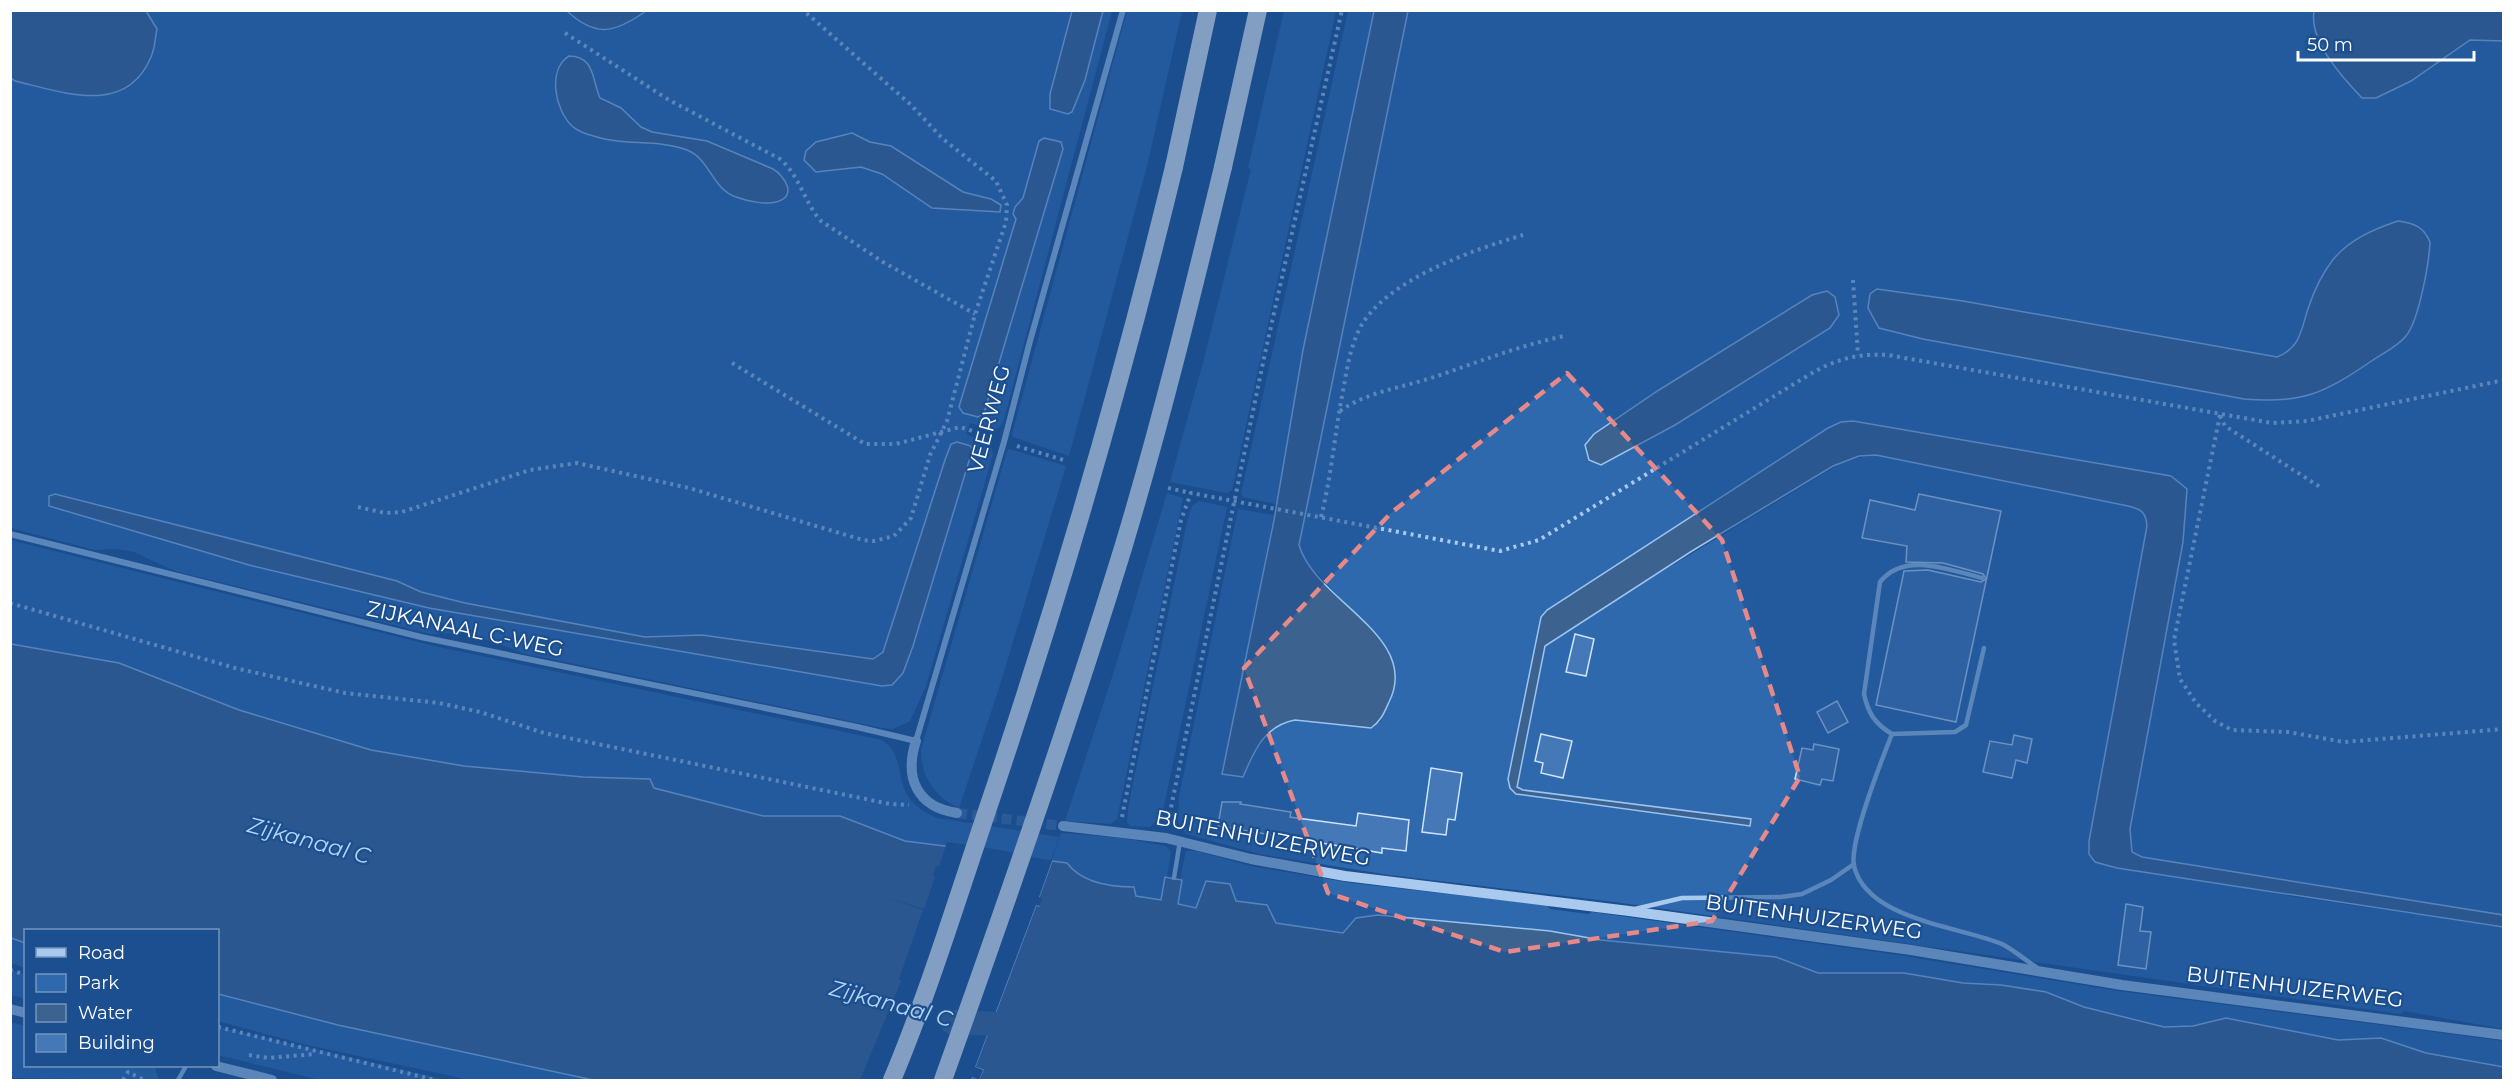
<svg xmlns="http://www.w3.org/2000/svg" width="2514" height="1091" font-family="Montserrat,sans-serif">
  <rect width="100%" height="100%" fill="#1b4f8f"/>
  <g fill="#2e69ad">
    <path d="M 10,11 L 1112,11 L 1003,423 L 996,430 L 970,423 L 966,434 L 991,446 L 993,454 L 926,686 L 910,721 L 893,729 L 883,728 L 527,654 L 467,633 L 431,634 L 175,571 L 134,552 L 117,549 L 95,550 L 11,528 Z"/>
    <path d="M 1127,11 L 1182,11 L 1148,162 L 1069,456 L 1013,437 L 1012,434 Z"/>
    <path d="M 1284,11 L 1336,11 L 1232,490 L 1227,493 L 1170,482 L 1204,359 L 1251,169 L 1248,168 Z"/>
    <path d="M 1348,11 L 1374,11 L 1303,350 L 1276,504 L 1243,497 L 1241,494 Z"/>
    <path d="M 1408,11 L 2503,11 L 2503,915 L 2142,857 L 2132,852 L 2130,829 L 2183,542 L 2187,489 L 2171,476 L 1853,421 L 1841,422 L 1828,428 L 1547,610 L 1541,617 L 1514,750 L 1545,645 L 1551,639 L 1846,460 L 1876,455 L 2140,509 L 2146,517 L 2147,526 L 2089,854 L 2283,895 L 2503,927 L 2503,1029 L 2405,1011 L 2401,1014 L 1615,902 L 1389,875 L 1260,854 L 1186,834 L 1178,822 L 1179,797 L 1238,509 L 1274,515 L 1222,774 L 1243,777 C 1249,762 1257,740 1271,730 C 1294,712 1351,721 1380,722 L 1387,707 L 1389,650 L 1308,564 L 1299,545 Z"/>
    <path d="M 1009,449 L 1066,466 L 999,688 L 959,808 C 935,797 921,777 921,750 L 1007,451 Z"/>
    <path d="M 1167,493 L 1183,498 L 1117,819 L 1111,824 L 1065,821 L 1116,665 Z"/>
    <path d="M 1199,501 L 1227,507 L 1162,815 L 1150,827 L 1130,826 L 1127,822 L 1129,803 L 1188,517 L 1192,506 Z"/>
    <path d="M 10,540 L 438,647 L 882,740 C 913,761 884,796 937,818 L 1059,837 L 1051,860 L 905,841 L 840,816 L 763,816 L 654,788 L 649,779 L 583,777 L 464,766 L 371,750 L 239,710 L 201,694 L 11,644 Z"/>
    <path d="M 1061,833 L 1121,838 L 1166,846 L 1171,852 L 1167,877 L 1180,879 L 1186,851 L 1196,851 L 1255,867 L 1352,883 L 1547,905 L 1550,909 L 1588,914 L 1592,912 L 1891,954 L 2118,991 L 2504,1041 L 2503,1080 L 971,1080 L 973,1077 L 979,1079 L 983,1070 L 975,1067 L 1036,905 L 1039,906 L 1039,897 Z"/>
    <path d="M 10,938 L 25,943 L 25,968 L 11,963 Z"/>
    <path d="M 11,970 L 25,974 L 25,999 L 11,995 Z"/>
    <path d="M 218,994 L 338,1025 L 593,1080 L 470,1080 L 303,1044 L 218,1021 Z"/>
    <path d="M 10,1022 L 25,1026 L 26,1066 L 154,1066 L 159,1080 L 11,1078 Z"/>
    <path d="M 218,1027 L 446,1080 L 320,1080 L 218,1055 Z"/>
  </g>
  <g fill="#3c6290" stroke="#9cc4f0" stroke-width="1.5">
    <path d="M 10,11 L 146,11 L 157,29 C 155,38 155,49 151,57 C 126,117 63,92 15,81 L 11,78 Z"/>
    <path d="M 567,11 L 646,11 C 615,33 596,38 567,11 Z"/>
    <path d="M 1072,11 L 1103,11 L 1085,80 L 1072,112 L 1068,114 L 1050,109 L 1050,94 Z"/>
    <path d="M 1374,11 L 1408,11 L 1299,545 C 1315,601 1422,636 1389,702 C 1384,713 1381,721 1371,728 L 1295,720 C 1264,726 1254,751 1243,777 L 1222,774 L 1274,520 L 1303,350 Z"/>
    <path d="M 2314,11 L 2503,11 L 2503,41 L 2470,40 L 2411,81 L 2376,98 L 2362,98 C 2342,77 2309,41 2314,11 Z"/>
    <path d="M 569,56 C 595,56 592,80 600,98 L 621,108 L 641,127 L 652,132 L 707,141 L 773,169 C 785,176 798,197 776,202 C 765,205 747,201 736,197 C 712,189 710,159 687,150 C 658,139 625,146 597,137 C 589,135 577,131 572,126 C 555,110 547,70 569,56 Z"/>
    <path d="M 852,133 L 870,142 L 891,146 L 963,192 L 991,199 L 1001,205 L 1000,212 L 932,208 L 882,174 L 861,167 L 816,172 L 804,160 L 806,151 L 816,142 Z"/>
    <path d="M 1044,138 L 1061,142 L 1063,149 L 984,413 L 978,417 L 963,413 L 959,407 L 1016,219 L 1013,214 L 1015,207 L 1023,198 L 1039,141 Z"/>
    <path d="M 2398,221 C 2414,223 2424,227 2430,242 C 2429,263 2419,320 2406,336 C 2398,346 2384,353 2373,360 C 2325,393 2303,404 2244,399 L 1923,339 L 1879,328 L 1868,308 L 1870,294 L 1877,289 L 1963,301 L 2277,357 C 2302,347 2301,328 2309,306 C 2314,291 2323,273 2332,261 C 2348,240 2374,229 2398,221 Z"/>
    <path d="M 1827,291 L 1835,297 L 1839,315 L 1830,328 L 1675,425 L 1601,465 L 1589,460 L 1585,445 L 1594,434 L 1659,390 L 1812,295 Z"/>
    <path d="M 1853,421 L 2171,476 L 2187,489 L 2183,542 L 2130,829 L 2132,852 L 2142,857 L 2503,915 L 2503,927 L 2117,868 L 2095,862 L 2089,854 L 2089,841 L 2147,526 C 2146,512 2141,509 2128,506 L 1876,455 L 1859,456 L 1833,466 L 1692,551 L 1545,646 L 1517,787 L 1523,790 L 1751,819 L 1750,826 L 1516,794 L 1510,788 L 1508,779 L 1541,617 L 1547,610 L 1828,428 L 1841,422 Z"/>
    <path d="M 957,442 L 971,446 L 972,451 L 913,646 L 903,673 L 892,685 L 882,686 L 429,608 L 249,565 L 49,506 L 49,496 L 55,494 L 397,581 L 421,592 L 465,603 L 645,637 L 702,635 L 873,659 L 883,652 L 945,460 L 951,444 Z"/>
    <path d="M 11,644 L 119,663 L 239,710 L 371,750 L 464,766 L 583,777 L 650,779 L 654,788 L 763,816 L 840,816 L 905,841 L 1000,853 L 862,1080 L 593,1080 L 338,1025 L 218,994 L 218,930 L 26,930 L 25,943 L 11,938 Z"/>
    <path d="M 1052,861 L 1067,863 C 1082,883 1110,887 1134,887 L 1136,896 L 1161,900 L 1165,877 L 1182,880 L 1178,904 L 1196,908 L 1206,881 L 1230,884 L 1236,901 L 1267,905 L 1276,923 L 1343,933 L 1356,918 L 1378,915 L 1550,931 L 1601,940 L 1776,957 L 1818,973 L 1904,973 L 1963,983 L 2001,985 L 2046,992 L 2084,1007 L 2164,1027 L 2193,1026 L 2226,1018 L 2338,1040 L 2381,1038 L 2426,1053 L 2504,1067 L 2503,1080 L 971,1080 L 973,1077 L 979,1079 L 983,1070 L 975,1067 L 1036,905 L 1039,906 L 1039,897 Z"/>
  </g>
  <path fill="#1b4f8f" d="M 947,842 L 1001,850 L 1046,860 L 1048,863 L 1053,858 L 1039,897 L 1042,898 L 1040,906 L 1036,905 L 975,1067 L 983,1070 L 979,1080 L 973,1077 L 968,1080 L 971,1075 L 978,1076 L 979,1072 L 972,1067 L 967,1080 L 877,1080 L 868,1078 L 860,1080 L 901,981 L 899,979 L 923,910 L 885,897 L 924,909 L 935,877 L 933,875 L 936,866 L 939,866 Z"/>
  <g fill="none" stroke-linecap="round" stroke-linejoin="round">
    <path stroke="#3c6290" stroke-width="24" d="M 952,1022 L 1025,1025"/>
  </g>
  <g fill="#4478b7" stroke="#cfe3fa" stroke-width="1.5">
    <path d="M 1919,494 L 2001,511 L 1956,722 L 1876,705 L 1904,571 L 1928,570 L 1981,582 L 1986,579 L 1983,574 L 1943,563 L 1906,562 L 1907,546 L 1862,538 L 1870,500 L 1915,510 Z"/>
    <path d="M 1575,634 L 1594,639 L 1586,676 L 1566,672 Z"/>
    <path d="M 1837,701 L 1848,722 L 1828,733 L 1817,712 Z"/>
    <path d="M 1541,734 L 1572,741 L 1563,778 L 1541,773 L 1543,763 L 1535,761 Z"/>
    <path d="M 2014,735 L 2032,739 L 2027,763 L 2016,760 L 2012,778 L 1983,772 L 1990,741 L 2012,745 Z"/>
    <path d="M 1814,744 L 1839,749 L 1833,781 L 1822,779 L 1820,785 L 1795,779 L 1802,748 L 1813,750 Z"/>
    <path d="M 1431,768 L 1462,773 L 1455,820 L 1448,819 L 1446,835 L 1422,832 Z"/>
    <path d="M 1222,802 L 1241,802 L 1240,804 L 1291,812 L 1290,817 L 1356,826 L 1358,813 L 1409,820 L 1406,851 L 1382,848 L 1382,853 L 1218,826 Z"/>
    <path d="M 2126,904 L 2143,907 L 2140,931 L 2151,932 L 2146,969 L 2118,965 Z"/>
  </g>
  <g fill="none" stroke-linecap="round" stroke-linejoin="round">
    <path stroke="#3d69a0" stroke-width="10" stroke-dasharray="10 5" stroke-linecap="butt" d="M 957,813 L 1063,826"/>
    <g stroke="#a9c9ee" stroke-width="4" stroke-dasharray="3 4.5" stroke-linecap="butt">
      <path d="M 565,33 L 669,100 L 780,159 C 800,176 804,202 821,221 L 883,262 L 975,314"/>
      <path d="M 1853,280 L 1858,355"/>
      <path d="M 732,363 L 865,444 L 896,444 L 960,427 L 992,437"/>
      <path d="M 1340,411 C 1367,392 1400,388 1431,378 C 1476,363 1518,346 1564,336"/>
      <path d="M 2220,415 L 2174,640 L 2180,679 L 2196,703 L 2215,721 L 2232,730 L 2288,732 L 2344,742 L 2504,729"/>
      <path d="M 2220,416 L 2225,426 L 2320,487"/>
      <path d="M 1017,446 L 1067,461"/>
      <path d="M 1168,488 L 1191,493"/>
      <path d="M 358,507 L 385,513 L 402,512 L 530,470 L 577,463 L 689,488 L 863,540 L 874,541 L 894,536 L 911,518 L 930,455 L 947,421 L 975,314 L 1006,222 L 1007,205 L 996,181 L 943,139 L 910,104 L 803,10"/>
      <path d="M 1321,517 C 1332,474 1335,429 1344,386 C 1347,367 1351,345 1360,328 C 1385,280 1473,250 1523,235"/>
      <path d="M 10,603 L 235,668 L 345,693 L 439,703 L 480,712 L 544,733 L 890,804 L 909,805"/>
      <path d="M 1122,817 L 1181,520 L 1191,493 L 1500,551 L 1539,540 L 1807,376 C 1833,360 1857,353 1888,355 L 2272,423 L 2307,421 L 2504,380"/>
      <path d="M 1168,822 L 1265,353 L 1342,10"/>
      <path d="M 10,970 L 26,975"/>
      <path d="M 218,1027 L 435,1080"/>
      <path d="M 249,1055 L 268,1058 L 316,1054"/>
      <path d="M 123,1080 L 128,1072 L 144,1080"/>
    </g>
    <g stroke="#a9c9ee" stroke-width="4.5">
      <path d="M 1982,578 C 1950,570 1904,551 1880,582 L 1864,694 C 1868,713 1875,724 1892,734 C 1882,759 1849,843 1854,866 C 1867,920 1959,926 2002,944 C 2014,950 2025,960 2036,967"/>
      <path d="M 1892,734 L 1955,732 L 1966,725 L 1984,648"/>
      <path d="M 1174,878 L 1180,841"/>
      <path d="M 1635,909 L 1682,898 L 1781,897 L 1802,894 L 1831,880 L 1854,864"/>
      <path d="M 178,1080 L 186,1066"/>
    </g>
    <path stroke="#a9c9ee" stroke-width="6" d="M 10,534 L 421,637 L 857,727 L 916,741 L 1004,442 L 1030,341 L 1123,10"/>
    <g stroke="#a9c9ee" stroke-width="10">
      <path d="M 916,741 C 904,778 917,807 957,813"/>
      <path d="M 1063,826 L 1166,838 L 1251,859 L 1345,876 L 1629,911 L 1911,950 L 2122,985 L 2504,1035"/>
      <path d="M 10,1009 L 26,1013"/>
      <path d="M 216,1066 L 272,1080"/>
    </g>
    <g stroke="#fff" stroke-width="18">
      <path d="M 1174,167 L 1208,10"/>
      <path d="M 1223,167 L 1258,10"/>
    </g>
    <g stroke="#fff" stroke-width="18">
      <path d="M 892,1080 C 930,989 959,893 991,799 C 1061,591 1122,381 1174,167"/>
      <path d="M 943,1080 C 1006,904 1068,727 1123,548 C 1161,422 1192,295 1223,167"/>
    </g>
  </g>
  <path d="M0 0H2514V1091H0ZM 1567,373 L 1722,540 L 1800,777 L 1712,921 L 1505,952 L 1328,893 L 1244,668 L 1391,513 Z" fill="#1b4f8f" fill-opacity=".55" fill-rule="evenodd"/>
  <path fill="none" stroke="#e88989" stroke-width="4.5" stroke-dasharray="12 8" stroke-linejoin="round" d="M 1567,373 L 1722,540 L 1800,777 L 1712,921 L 1505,952 L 1328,893 L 1244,668 L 1391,513 Z"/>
  <g text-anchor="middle" stroke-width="4.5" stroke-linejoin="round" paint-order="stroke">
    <g font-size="21" fill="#fff" stroke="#1b4f8f">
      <text transform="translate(989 419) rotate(-75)" y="7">VEERWEG</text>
      <text transform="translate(465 629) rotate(12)" y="7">ZIJKANAAL C-WEG</text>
      <text transform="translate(1263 838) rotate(11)" y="7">BUITENHUIZERWEG</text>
      <text transform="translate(1814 917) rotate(8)" y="7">BUITENHUIZERWEG</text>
      <text transform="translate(2295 987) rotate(7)" y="7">BUITENHUIZERWEG</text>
    </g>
    <g font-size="22" font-style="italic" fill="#b5d3f5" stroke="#1b4f8f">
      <text transform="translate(309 840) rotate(15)" y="8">Zijkanaal C</text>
      <text transform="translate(891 1003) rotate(15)" y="8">Zijkanaal C</text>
    </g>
  </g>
  <rect width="2514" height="1091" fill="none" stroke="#ffffff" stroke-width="24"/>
  <rect x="24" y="929" width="195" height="138" fill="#1b4f8f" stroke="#7695bc" stroke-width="1.5"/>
  <rect x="36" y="948" width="30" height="9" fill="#a9c9ee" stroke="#7695bc" stroke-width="1.5"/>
  <text x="78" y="959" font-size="18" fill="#ffffff">Road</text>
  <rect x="36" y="974" width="30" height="18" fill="#2e69ad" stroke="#7695bc" stroke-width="1.5"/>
  <text x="78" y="989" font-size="18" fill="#ffffff">Park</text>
  <rect x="36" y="1004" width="30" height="18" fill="#3c6290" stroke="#7695bc" stroke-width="1.5"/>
  <text x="78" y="1019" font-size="18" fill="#ffffff">Water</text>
  <rect x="36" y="1034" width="30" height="18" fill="#4478b7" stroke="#7695bc" stroke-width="1.5"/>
  <text x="78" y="1049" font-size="18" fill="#ffffff">Building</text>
  <path d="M2298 51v9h176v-9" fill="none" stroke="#ffffff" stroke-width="3"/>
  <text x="2307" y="51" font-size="18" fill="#ffffff" stroke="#1b4f8f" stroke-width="4.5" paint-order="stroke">50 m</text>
</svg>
